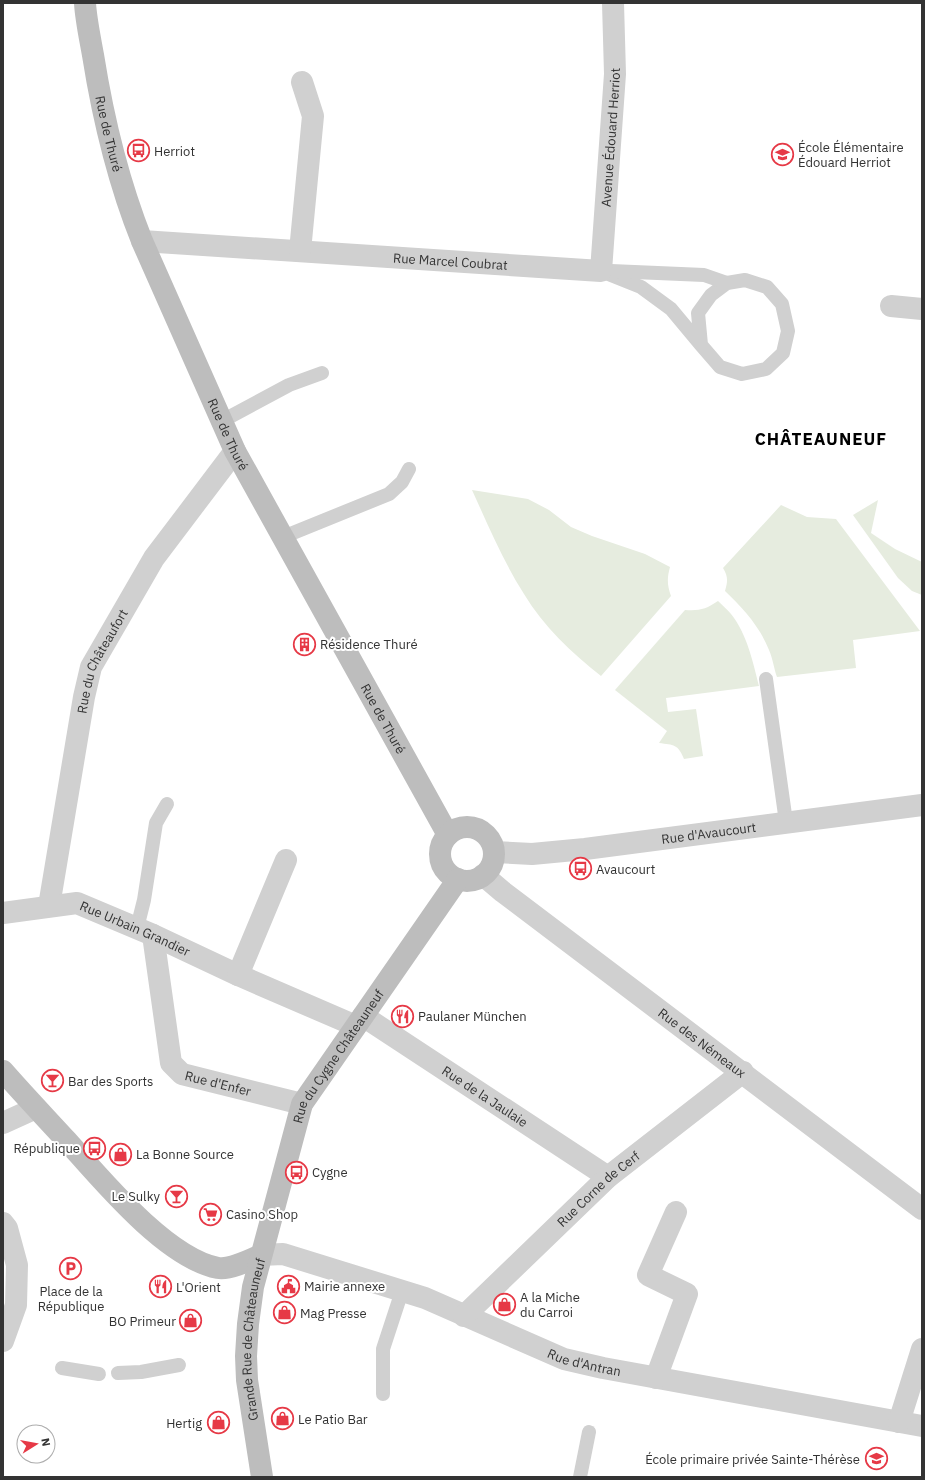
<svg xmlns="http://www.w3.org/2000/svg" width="925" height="1480" font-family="'IBM Plex Sans',sans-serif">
  <rect width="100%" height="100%" fill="#fff"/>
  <g fill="#e6ecdf">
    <path d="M 472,490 L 528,499 L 549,510 L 571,527 L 592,536 L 645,554 L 670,567 C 667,578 667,585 671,596 L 601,676 C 572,653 543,626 524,594 C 503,561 488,525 472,490 Z"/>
    <path d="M 878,500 L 871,533 L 895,549 L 922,562 L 922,595 L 912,591 L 898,578 L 853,515 Z"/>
    <path d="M 781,505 L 807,517 L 836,519 L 920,631 L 853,640 L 856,668 L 777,677 C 774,669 773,659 769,650 C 760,627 743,608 725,591 C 728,581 728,576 723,568 Z"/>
    <path d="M 718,601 C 722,605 727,609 731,614 C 747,634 753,662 759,686 L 666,698 L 668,712 L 696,709 L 703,756 L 684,759 C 678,744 674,745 659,743 L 667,731 L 615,690 L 685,610 C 700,611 706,609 718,601 Z"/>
  </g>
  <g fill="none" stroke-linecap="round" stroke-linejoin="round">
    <g stroke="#d0d0d0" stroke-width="14">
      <path d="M 601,271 L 641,287 L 671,309 L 701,345 L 720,367 L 742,374 L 766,369 L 783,353 L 788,331 L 782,304 L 767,287 L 745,280 L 727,283 L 711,295 L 698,313 L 701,345"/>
      <path d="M 611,271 L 704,275 L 727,283"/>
      <path d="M 222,421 L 289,385 L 322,373"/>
      <path d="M 283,537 L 389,494 L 402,482 L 409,469"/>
      <path d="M 766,679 L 786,822"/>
      <path d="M 137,928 L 144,900 L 156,823 L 167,804"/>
      <path d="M 62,1368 L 99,1374"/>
      <path d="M 118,1373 L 141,1372 L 179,1365"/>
      <path d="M 383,1394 L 383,1349 L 402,1291"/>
      <path d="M 580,1477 L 589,1432"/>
    </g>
    <g stroke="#d0d0d0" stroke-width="22">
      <path id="s1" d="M 142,241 L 601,271 L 615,74 L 613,3"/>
      <path d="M 300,251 L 313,116 L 302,82"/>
      <path d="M 891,306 L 922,309"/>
      <path id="s2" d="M 494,852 L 532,854 L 585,849 L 922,805"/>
      <path id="s3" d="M 483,875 L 503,892 L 922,1209"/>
      <path id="s4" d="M 49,906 L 84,697 L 91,667 L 154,558 L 235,451"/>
      <path id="s5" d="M 3,913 L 77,903 L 153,935 L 238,975 L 356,1026"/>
      <path id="s6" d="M 153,935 L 171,1063 L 182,1074 L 302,1104"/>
      <path d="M 238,975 L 286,860"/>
      <path id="s7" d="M 363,1016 L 608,1177"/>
      <path d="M 3,1123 L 36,1108"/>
      <path d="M 3,1223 L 7,1228 L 17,1265 L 16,1305 L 3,1341"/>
      <path id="s8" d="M 261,1255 L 283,1254 L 425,1298 L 564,1359 L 603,1368 L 922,1426"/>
      <path id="s9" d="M 464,1316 L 608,1177 L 743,1072"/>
      <path d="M 656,1378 L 687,1294 L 648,1275 L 676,1212"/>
      <path d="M 899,1422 L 922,1349"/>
    </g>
    <g stroke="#bdbdbd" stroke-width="22">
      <path id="s10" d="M 85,3 C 86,20 90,38 93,55 C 103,118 118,181 142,241 L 235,451 L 448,835"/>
      <circle cx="467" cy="854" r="27"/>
      <path d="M 3,1071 C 24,1095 46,1118 67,1141 C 102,1180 166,1258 218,1268 C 230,1270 250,1260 261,1255"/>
      <path id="s11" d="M 262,1477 L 247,1380 L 246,1356 L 248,1324 L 253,1287 L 302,1104 L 458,879"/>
    </g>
  </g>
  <defs>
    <symbol id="bus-ring" viewBox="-11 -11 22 22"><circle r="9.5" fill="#fff" stroke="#e63946" stroke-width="1.5"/><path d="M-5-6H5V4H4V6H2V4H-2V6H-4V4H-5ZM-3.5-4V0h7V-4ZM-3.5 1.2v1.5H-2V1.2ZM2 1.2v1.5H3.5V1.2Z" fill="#e63946"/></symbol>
    <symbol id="school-ring" viewBox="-11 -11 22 22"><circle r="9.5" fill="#fff" stroke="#e63946" stroke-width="1.5"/><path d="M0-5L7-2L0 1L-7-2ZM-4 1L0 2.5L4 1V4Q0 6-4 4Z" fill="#e63946"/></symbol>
    <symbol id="building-ring" viewBox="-11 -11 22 22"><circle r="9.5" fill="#fff" stroke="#e63946" stroke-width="1.5"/><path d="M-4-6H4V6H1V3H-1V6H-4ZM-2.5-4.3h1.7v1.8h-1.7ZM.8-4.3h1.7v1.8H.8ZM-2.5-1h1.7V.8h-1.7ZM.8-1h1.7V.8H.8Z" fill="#e63946"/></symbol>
    <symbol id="restaurant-ring" viewBox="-11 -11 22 22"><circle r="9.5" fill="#fff" stroke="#e63946" stroke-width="1.5"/><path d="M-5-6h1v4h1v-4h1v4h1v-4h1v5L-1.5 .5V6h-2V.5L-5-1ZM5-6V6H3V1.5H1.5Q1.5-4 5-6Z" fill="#e63946"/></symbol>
    <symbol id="bar-ring" viewBox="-11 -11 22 22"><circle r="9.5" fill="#fff" stroke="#e63946" stroke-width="1.5"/><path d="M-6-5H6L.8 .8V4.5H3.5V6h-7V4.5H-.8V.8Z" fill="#e63946"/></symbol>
    <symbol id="shop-ring" viewBox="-11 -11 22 22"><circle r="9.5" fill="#fff" stroke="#e63946" stroke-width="1.5"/><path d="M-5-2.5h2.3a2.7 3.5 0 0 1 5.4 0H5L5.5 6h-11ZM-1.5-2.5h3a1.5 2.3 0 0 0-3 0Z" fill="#e63946"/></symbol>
    <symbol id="supermarket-ring" viewBox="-11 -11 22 22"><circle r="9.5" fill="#fff" stroke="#e63946" stroke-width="1.5"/><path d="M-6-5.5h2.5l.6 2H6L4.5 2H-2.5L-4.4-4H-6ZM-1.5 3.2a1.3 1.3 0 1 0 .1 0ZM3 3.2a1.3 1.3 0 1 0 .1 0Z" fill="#e63946"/></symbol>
    <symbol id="parking-ring" viewBox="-11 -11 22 22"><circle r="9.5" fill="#fff" stroke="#e63946" stroke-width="1.5"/><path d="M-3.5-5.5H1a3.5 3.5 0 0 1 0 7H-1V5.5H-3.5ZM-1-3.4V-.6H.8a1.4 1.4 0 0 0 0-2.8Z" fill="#e63946"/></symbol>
    <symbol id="civic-ring" viewBox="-11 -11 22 22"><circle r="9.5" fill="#fff" stroke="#e63946" stroke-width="1.5"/><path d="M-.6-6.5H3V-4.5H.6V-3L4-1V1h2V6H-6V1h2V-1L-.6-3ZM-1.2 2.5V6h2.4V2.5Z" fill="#e63946"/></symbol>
  </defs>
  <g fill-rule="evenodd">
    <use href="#bus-ring" x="126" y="138" width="25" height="25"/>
    <use href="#school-ring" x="770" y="142" width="25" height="25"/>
    <use href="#building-ring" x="292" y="632" width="25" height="25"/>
    <use href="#bus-ring" x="568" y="856" width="25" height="25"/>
    <use href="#restaurant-ring" x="390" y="1004" width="25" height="25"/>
    <use href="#bar-ring" x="40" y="1068" width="25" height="25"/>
    <use href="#bus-ring" x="82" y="1136" width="25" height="25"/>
    <use href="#shop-ring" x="108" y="1142" width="25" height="25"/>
    <use href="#bus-ring" x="284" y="1160" width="25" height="25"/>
    <use href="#bar-ring" x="164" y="1184" width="25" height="25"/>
    <use href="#supermarket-ring" x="198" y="1202" width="25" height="25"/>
    <use href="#parking-ring" x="58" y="1256" width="25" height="25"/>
    <use href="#civic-ring" x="276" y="1274" width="25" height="25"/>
    <use href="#restaurant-ring" x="148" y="1274" width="25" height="25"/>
    <use href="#shop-ring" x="492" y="1292" width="25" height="25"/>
    <use href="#shop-ring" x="272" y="1300" width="25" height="25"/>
    <use href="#shop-ring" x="178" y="1308" width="25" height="25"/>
    <use href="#shop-ring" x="270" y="1406" width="25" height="25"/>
    <use href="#shop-ring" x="206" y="1410" width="25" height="25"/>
    <use href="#school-ring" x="864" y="1446" width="25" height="25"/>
  </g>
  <g text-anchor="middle" stroke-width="4" stroke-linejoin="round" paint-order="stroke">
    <g font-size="13" fill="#333" stroke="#fff">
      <text dy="5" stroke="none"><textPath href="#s10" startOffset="133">Rue de Thuré</textPath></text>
      <text dy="5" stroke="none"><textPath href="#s1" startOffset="594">Avenue Édouard Herriot</textPath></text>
      <text dy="5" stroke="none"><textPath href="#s1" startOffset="309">Rue Marcel Coubrat</textPath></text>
      <text dy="5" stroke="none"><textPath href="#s10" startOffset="457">Rue de Thuré</textPath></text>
      <text dy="5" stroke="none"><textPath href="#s4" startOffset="252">Rue du Châteaufort</textPath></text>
      <text dy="5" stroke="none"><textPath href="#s10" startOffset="781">Rue de Thuré</textPath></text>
      <text dy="5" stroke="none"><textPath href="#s2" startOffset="216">Rue d'Avaucourt</textPath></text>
      <text dy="5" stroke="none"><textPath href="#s5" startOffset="138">Rue Urbain Grandier</textPath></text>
      <text dy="5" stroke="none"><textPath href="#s3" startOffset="276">Rue des Némeaux</textPath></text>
      <text dy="5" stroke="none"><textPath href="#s11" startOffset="440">Rue du Cygne Châteauneuf</textPath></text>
      <text dy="5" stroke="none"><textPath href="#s6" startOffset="182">Rue d'Enfer</textPath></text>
      <text dy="5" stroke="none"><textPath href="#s7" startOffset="146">Rue de la Jaulaie</textPath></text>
      <text dy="5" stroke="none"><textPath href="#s9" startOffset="185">Rue Corne de Cerf</textPath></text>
      <text dy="5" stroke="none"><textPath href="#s11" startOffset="139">Grande Rue de Châteauneuf</textPath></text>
      <text dy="5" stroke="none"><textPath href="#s8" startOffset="343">Rue d'Antran</textPath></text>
    </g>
    <g font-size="13" fill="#333" stroke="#fff" text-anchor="start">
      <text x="798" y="152">École Élémentaire<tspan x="798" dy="15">Édouard Herriot</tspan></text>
      <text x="154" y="156">Herriot</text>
      <text x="320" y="649">Résidence Thuré</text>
      <text x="596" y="874">Avaucourt</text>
      <text x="418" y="1021">Paulaner München</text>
      <text x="68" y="1086">Bar des Sports</text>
      <text x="80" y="1153" text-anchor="end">République</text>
      <text x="136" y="1159">La Bonne Source</text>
      <text x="312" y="1177">Cygne</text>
      <text x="160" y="1201" text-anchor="end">Le Sulky</text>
      <text x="226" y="1219">Casino Shop</text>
      <text x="304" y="1291">Mairie annexe</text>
      <text x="176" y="1292">L'Orient</text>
      <text x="71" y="1296" text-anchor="middle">Place de la<tspan x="71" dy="15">République</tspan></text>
      <text x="520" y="1302">A la Miche<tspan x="520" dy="15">du Carroi</tspan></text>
      <text x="300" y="1318">Mag Presse</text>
      <text x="176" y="1326" text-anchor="end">BO Primeur</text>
      <text x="298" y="1424">Le Patio Bar</text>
      <text x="202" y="1428" text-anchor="end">Hertig</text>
      <text x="860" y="1464" text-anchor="end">École primaire privée Sainte-Thérèse</text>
    </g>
    <g font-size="17" font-weight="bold" letter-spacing="1" fill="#000" stroke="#fff">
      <text x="821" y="445">CHÂTEAUNEUF</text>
    </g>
  </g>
  <rect width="925" height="1480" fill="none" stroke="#333333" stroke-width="8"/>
  <g transform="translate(36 1444) rotate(79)"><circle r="19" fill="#ffffff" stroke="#adadad"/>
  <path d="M0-3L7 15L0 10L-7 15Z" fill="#e63946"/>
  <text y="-6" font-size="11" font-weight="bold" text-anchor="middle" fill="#333333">N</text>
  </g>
</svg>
